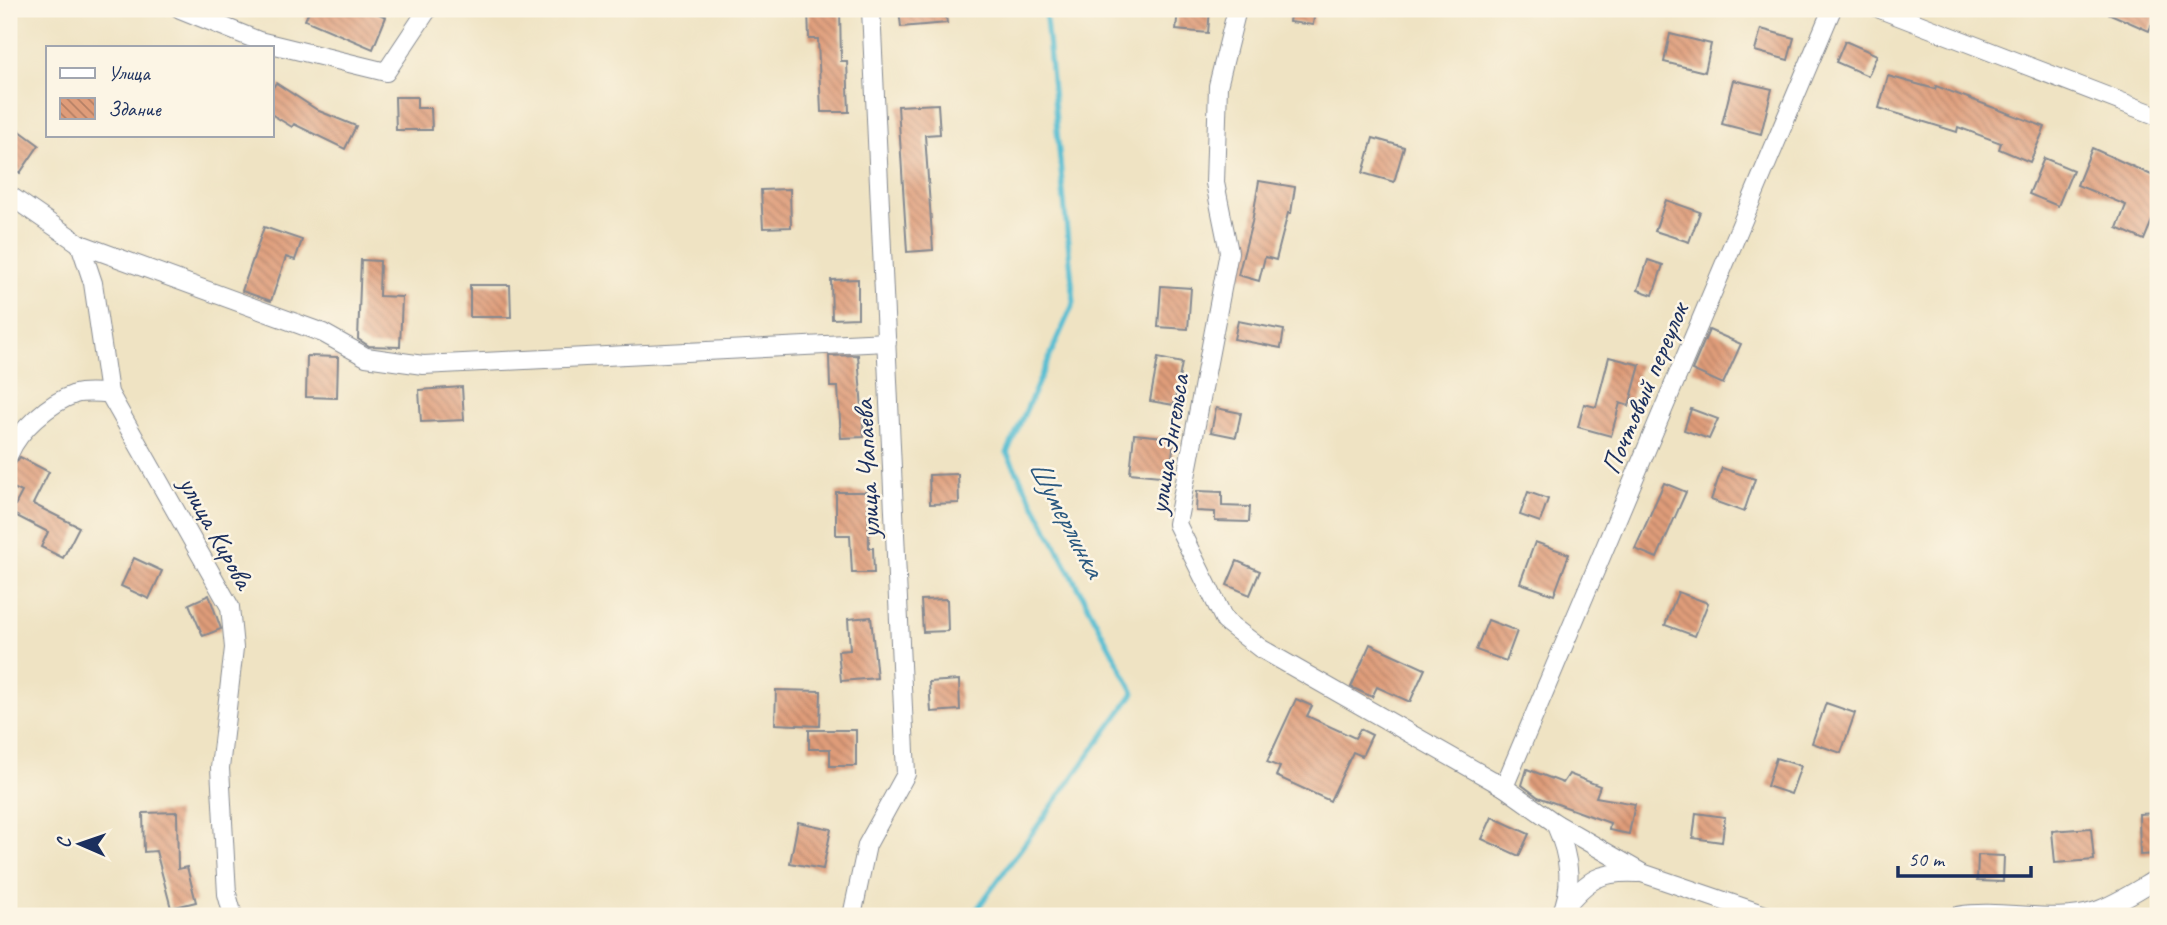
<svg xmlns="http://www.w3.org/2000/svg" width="2167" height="925" font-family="Caveat,sans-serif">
  <defs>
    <pattern id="building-back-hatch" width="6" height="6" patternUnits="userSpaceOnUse" patternTransform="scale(1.75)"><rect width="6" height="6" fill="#df9c79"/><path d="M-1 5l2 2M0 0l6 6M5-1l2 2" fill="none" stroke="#b48066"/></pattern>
  </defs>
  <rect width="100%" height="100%" fill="#fcf5e5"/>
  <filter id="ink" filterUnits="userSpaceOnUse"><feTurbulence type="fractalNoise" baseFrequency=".0143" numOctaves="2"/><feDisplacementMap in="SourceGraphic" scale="14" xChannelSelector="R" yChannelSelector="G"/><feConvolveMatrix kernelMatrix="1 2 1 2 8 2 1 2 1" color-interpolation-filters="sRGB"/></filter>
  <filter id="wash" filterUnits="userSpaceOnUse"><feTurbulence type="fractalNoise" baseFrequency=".00686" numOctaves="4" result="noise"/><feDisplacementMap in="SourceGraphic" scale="28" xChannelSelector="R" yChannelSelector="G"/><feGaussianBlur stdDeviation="1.57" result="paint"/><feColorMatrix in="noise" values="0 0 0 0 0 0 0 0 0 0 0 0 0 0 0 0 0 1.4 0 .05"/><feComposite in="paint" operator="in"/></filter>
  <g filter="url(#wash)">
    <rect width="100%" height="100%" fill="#efe3c3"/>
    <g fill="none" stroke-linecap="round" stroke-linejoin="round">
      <path stroke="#55bdd2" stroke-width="5" d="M 972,916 L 1134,693 L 1007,453 L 1074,302 L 1045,9"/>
    </g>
    <g id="blocks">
      <g fill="url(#building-back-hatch)">
        <path d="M 310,9 L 367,9 L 386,17 L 373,49 L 305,20 Z"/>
        <path d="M 808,9 L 840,9 L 841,61 L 847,61 L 849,112 L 821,112 L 818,39 L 809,39 Z"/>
        <path d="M 899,9 L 945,9 L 947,23 L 901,27 Z"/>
        <path d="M 1178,9 L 1210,9 L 1208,33 L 1176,30 Z"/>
        <path d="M 1291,9 L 1315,9 L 1313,25 L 1289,22 Z"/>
        <path d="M 2099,9 L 2158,9 L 2158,10 L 2149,31 Z"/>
        <path d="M 1761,29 L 1794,38 L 1788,60 L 1755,51 Z"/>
        <path d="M 1670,34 L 1711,44 L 1705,72 L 1664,62 Z"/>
        <path d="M 1845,41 L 1877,55 L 1868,76 L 1836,62 Z"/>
        <path d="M 1888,76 L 1935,89 L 1936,86 L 2045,127 L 2030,162 L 1999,149 L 2001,143 L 1958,127 L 1957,132 L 1879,108 Z"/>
        <path d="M 1733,80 L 1772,89 L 1761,134 L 1722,124 Z"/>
        <path d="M 276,83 L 319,111 L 356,126 L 345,149 L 294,124 L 292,127 L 271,114 L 271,90 Z"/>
        <path d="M 395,97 L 417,97 L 417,108 L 431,108 L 432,130 L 396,130 Z"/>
        <path d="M 938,104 L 940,134 L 925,135 L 933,250 L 907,252 L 898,106 Z"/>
        <path d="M 9,123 L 39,145 L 20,173 L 9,165 Z"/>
        <path d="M 1373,138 L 1404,147 L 1394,182 L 1363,173 Z"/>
        <path d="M 2092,148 L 2158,178 L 2158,206 L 2144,240 L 2117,228 L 2126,205 L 2077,185 Z"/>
        <path d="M 2044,158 L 2073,170 L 2058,206 L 2029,194 Z"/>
        <path d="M 1259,181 L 1295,187 L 1291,213 L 1288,213 L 1276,260 L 1265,257 L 1259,281 L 1238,275 L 1252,222 Z"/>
        <path d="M 790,189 L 791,227 L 763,228 L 761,190 Z"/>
        <path d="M 1666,200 L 1700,212 L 1689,242 L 1655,231 Z"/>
        <path d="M 264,227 L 302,240 L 295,260 L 286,257 L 271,301 L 242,291 Z"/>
        <path d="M 361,260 L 380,261 L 379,296 L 402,297 L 400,347 L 369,346 L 358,339 Z"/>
        <path d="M 1648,260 L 1663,265 L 1653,295 L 1638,290 Z"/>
        <path d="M 858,279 L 858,318 L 832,319 L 831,280 Z"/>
        <path d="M 470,285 L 510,285 L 511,317 L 470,317 Z"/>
        <path d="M 1161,286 L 1191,288 L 1188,329 L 1158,327 Z"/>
        <path d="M 1238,321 L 1284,330 L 1281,348 L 1234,339 Z"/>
        <path d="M 1709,330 L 1741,344 L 1723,384 L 1692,370 Z"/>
        <path d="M 858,355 L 864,437 L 841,438 L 838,387 L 830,387 L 829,356 Z"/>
        <path d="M 307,356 L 338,357 L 337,398 L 306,397 Z"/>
        <path d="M 1609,357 L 1640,365 L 1629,406 L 1620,403 L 1611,436 L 1578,427 L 1584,404 L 1596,407 Z"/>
        <path d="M 1158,358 L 1182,363 L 1174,405 L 1150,401 Z"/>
        <path d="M 462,387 L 464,420 L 421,422 L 419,390 Z"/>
        <path d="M 1216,408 L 1241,413 L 1236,437 L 1211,432 Z"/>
        <path d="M 1691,409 L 1718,419 L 1709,439 L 1684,430 Z"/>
        <path d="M 1134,434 L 1174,438 L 1170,477 L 1130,473 Z"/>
        <path d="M 20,457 L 49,472 L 33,504 L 79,527 L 63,558 L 41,547 L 48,532 L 11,513 L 22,492 L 9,486 L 9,472 Z"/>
        <path d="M 1722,468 L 1755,479 L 1744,512 L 1711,500 Z"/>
        <path d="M 958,474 L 959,503 L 930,504 L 929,475 Z"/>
        <path d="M 1664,483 L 1686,492 L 1657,558 L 1635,549 Z"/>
        <path d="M 1197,491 L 1222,492 L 1222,506 L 1250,507 L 1249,522 L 1215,521 L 1215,512 L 1196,511 Z"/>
        <path d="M 836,492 L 868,492 L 869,548 L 873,548 L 874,573 L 852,573 L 850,535 L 836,535 Z"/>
        <path d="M 1528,492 L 1548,499 L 1540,522 L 1520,515 Z"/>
        <path d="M 1535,542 L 1569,554 L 1554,595 L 1520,583 Z"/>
        <path d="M 134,558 L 162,571 L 149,599 L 121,586 Z"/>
        <path d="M 1237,561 L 1260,571 L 1250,595 L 1227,585 Z"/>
        <path d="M 1678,592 L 1708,603 L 1695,636 L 1665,625 Z"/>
        <path d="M 209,595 L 221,629 L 203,636 L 189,604 Z"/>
        <path d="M 947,599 L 948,631 L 923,632 L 921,600 Z"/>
        <path d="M 871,617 L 877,678 L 841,681 L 838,651 L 850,650 L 848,619 Z"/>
        <path d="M 1488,620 L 1517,631 L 1506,661 L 1476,650 Z"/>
        <path d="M 1370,644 L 1425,669 L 1410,702 L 1377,687 L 1372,697 L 1351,687 Z"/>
        <path d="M 959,680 L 960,710 L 931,712 L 929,682 Z"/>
        <path d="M 776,690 L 821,691 L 820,726 L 775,724 Z"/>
        <path d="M 1296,699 L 1312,706 L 1307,716 L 1355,738 L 1360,729 L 1372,735 L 1362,756 L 1353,752 L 1330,801 L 1276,776 L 1280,767 L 1267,762 Z"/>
        <path d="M 1826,703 L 1855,713 L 1841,753 L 1812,743 Z"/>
        <path d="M 809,730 L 856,730 L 856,766 L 830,766 L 830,749 L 809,749 Z"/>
        <path d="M 1776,758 L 1801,766 L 1791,794 L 1767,786 Z"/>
        <path d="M 1527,769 L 1563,783 L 1569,774 L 1600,786 L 1596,797 L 1635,804 L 1629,834 L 1609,830 L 1610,823 L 1538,797 L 1522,785 Z"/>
        <path d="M 177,812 L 178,869 L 187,867 L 196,902 L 171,908 L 156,851 L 144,852 L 143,813 Z"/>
        <path d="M 1696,813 L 1725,817 L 1722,842 L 1693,838 Z"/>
        <path d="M 2158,813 L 2158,854 L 2140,855 L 2139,814 Z"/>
        <path d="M 1492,817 L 1529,834 L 1519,856 L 1482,839 Z"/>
        <path d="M 798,822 L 831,829 L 823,869 L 790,863 Z"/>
        <path d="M 2091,828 L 2094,860 L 2055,863 L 2052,831 Z"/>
        <path d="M 1978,855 L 2004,856 L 2003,882 L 1977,881 Z"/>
      </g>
    </g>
  </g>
  <g filter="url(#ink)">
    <use href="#blocks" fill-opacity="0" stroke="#858990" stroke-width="2"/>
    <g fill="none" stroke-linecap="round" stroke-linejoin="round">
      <defs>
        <g id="minor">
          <path d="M 180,9 L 259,41 L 386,72 L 428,9"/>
          <path d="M 1237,9 L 1218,86 L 1215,183 L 1229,252 L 1177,524 L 1225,621 L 1260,648 L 1504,787 L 1555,823 L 1642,873 L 1768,916"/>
          <path d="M 1880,9 L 2158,116"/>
          <path d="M 9,195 L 80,244 L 323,333 L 366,357 L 423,365 L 887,342"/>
          <path d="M 80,244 L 93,283 L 109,393 L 230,607 L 234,648 L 220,768 L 227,894 L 233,916"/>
          <path d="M 9,454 C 19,430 49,403 75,394 C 84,391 99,393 109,393"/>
          <path d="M 1504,787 L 1832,9"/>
          <path d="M 1555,823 C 1568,852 1575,886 1560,916"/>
          <path d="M 1564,908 C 1588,879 1600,871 1638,873"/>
          <path d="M 852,916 L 867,845 L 906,774 L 871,9"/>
          <path d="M 1957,916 C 2002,908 2053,925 2096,911 C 2117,904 2139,889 2158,878"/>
        </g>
      </defs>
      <use href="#minor" stroke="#858990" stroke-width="20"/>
      <use href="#minor" stroke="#fff" stroke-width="18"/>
    </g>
  </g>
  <g text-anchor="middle" stroke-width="5" stroke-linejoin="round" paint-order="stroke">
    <g font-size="28" fill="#1b2f5e" stroke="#fcf5e5">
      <text transform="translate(1644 388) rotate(-67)" y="10">Почтовый переулок</text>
      <text transform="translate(1168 444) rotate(-81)" y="10">улица Энгельса</text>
      <text transform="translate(866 469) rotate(-93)" y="10">улица Чапаева</text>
      <text transform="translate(217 532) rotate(61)" y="10">улица Кирова</text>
    </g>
    <g font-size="30" font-style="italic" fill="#2c5a81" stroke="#fcf5e5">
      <text transform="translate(1067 518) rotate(62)" y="10">Шумерлинка</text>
    </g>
  </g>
  <rect width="2167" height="925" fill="none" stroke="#fcf5e5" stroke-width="35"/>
  <rect x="46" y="46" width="228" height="91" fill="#fcf5e5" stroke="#a2a6af" stroke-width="2"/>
  <rect x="60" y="68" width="35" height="10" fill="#ffffff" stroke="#a2a6af" stroke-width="2"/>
  <text x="108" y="80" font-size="21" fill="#1b2f5e">Улица</text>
  <rect x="60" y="98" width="35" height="21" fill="url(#building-back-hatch)" stroke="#a2a6af" stroke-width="2"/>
  <text x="108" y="116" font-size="21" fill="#1b2f5e">Здание</text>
  <g transform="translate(80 844) rotate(272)" stroke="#fcf5e5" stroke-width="5" paint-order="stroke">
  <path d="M0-5L12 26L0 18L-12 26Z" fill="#1b2f5e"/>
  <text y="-10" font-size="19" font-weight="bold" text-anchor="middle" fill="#1b2f5e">С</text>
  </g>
  <path d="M1898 866v10h133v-10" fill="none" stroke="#1b2f5e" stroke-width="3.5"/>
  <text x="1908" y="866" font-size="21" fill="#1b2f5e" stroke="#fcf5e5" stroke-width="5" paint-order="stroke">50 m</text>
</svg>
